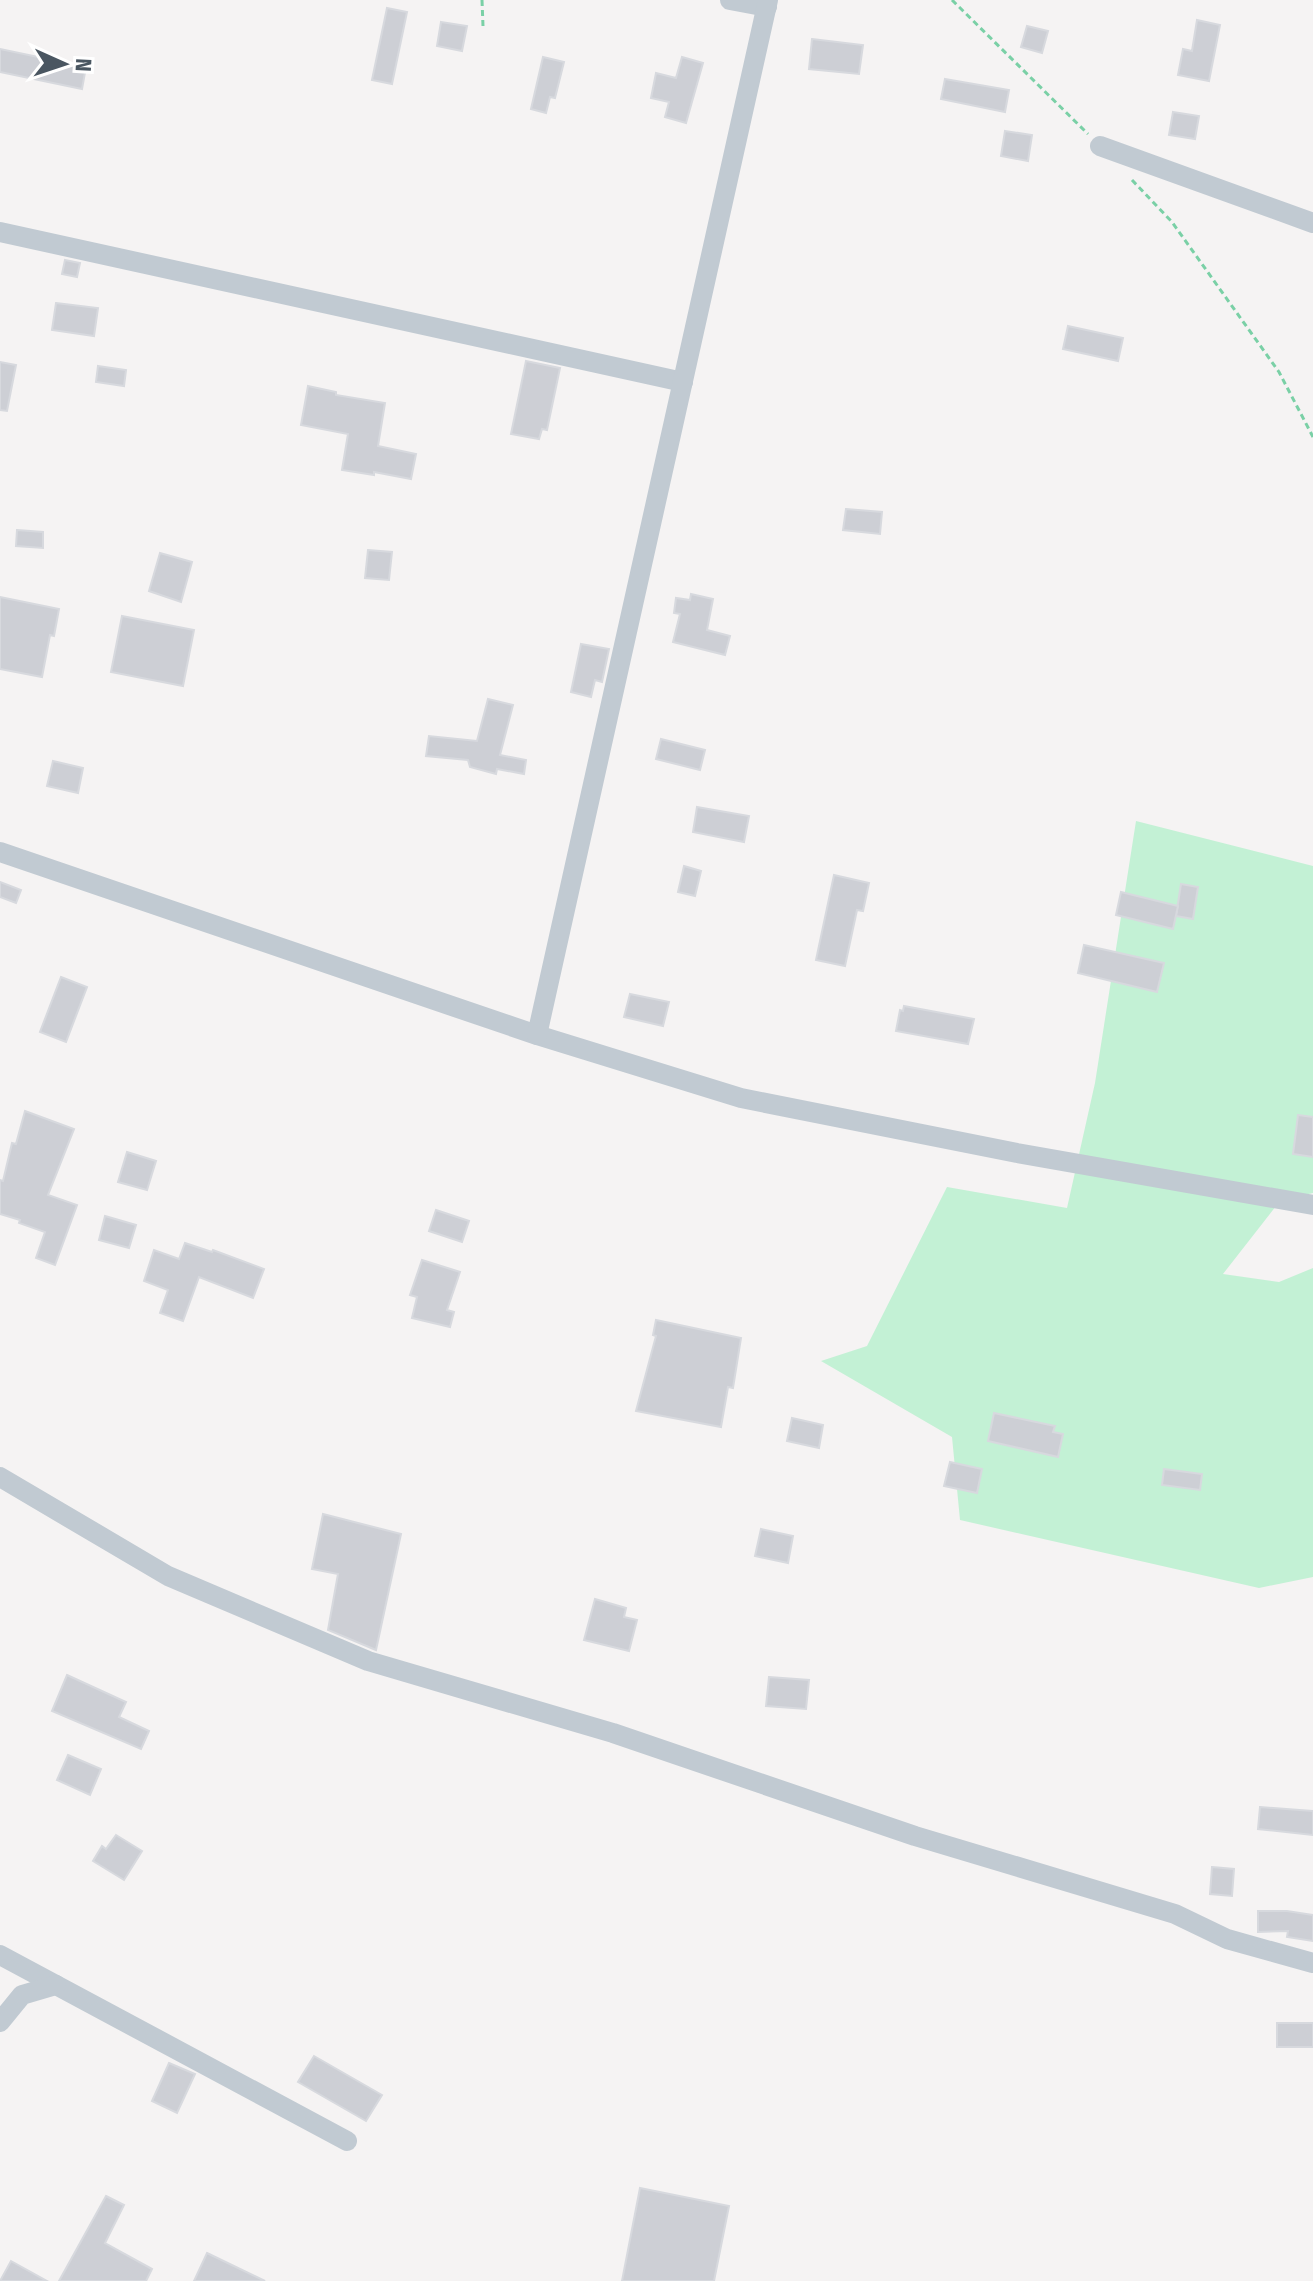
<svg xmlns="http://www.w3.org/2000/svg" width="1313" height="2281" font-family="'Fira Sans Condensed',sans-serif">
  <rect width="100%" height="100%" fill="#f5f3f3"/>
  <path fill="#c3f1d5" d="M 1136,821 L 1313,866 L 1313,1193 L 1280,1201 L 1223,1274 L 1279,1282 L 1313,1268 L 1313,1577 L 1259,1588 L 960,1520 L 952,1437 L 821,1361 L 867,1346 L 947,1187 L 1067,1208 L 1095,1083 Z"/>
  <g fill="#cdcfd5" stroke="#d7d9de" stroke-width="2">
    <path d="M 387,8 L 407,12 L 392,84 L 372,80 Z"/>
    <path d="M 1197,20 L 1220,25 L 1209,81 L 1178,75 L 1183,49 L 1192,51 Z"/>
    <path d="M 441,22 L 467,26 L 462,51 L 437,46 Z"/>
    <path d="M 1027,26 L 1048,31 L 1042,53 L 1021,47 Z"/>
    <path d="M 812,39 L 863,45 L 859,74 L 809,69 Z"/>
    <path d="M 0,49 L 86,67 L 82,89 L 0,72 Z"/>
    <path d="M 543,57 L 564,62 L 555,98 L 550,97 L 546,113 L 531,109 Z"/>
    <path d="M 682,57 L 703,63 L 686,123 L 665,117 L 669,102 L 651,98 L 656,73 L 676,78 Z"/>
    <path d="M 945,79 L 1009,90 L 1005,112 L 941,99 Z"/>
    <path d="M 1173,112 L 1199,116 L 1195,139 L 1169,135 Z"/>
    <path d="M 1005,131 L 1032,135 L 1028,161 L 1001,156 Z"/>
    <path d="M 65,260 L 80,263 L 77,277 L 62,274 Z"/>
    <path d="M 56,303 L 98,308 L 94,336 L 52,330 Z"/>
    <path d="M 1068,326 L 1123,338 L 1118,361 L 1063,349 Z"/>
    <path d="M 526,361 L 560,368 L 547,430 L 542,429 L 539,439 L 511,434 Z"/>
    <path d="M 0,362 L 16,365 L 7,411 L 0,410 Z"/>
    <path d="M 98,366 L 126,370 L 124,386 L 96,382 Z"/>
    <path d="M 308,386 L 336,392 L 336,395 L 385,403 L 378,446 L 416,454 L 411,479 L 374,472 L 374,475 L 342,470 L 348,434 L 301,425 Z"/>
    <path d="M 846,509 L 882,512 L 880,534 L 843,530 Z"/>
    <path d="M 17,530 L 43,532 L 43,548 L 16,546 Z"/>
    <path d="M 368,550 L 392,552 L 389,580 L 365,578 Z"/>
    <path d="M 160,553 L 192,562 L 181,602 L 149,591 Z"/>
    <path d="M 691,594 L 713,599 L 707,630 L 730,636 L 725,655 L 673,642 L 680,614 L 674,613 L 676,598 L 690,600 Z"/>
    <path d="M 0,597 L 59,609 L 54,636 L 50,635 L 42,677 L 0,669 Z"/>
    <path d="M 122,616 L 194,630 L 183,686 L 111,672 Z"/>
    <path d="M 581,644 L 609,649 L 602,682 L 595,680 L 591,697 L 571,692 Z"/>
    <path d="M 488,699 L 513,705 L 500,755 L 526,760 L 524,774 L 497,769 L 496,774 L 470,767 L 468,760 L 426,756 L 429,736 L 477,741 Z"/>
    <path d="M 661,739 L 705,750 L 700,770 L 656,759 Z"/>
    <path d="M 53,761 L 83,768 L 78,793 L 47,786 Z"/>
    <path d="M 697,807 L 749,816 L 744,842 L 693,832 Z"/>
    <path d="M 684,866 L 701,871 L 695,896 L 678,892 Z"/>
    <path d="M 834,875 L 869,883 L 863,911 L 857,910 L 845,966 L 816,960 Z"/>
    <path d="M 0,882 L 21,890 L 16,903 L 0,897 Z"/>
    <path d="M 1181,884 L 1198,887 L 1193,919 L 1176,916 Z"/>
    <path d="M 1121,892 L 1178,906 L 1173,929 L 1116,915 Z"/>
    <path d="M 1084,945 L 1164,963 L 1157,992 L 1078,973 Z"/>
    <path d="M 61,977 L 87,987 L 66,1042 L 40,1032 Z"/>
    <path d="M 630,994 L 669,1002 L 663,1026 L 624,1017 Z"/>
    <path d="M 904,1006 L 974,1019 L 968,1044 L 896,1031 L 900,1010 L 903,1011 Z"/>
    <path d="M 25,1111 L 74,1129 L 48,1195 L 77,1205 L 55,1265 L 36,1258 L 45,1232 L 19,1223 L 20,1220 L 0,1214 L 0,1180 L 3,1181 L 12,1143 L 16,1144 Z"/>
    <path d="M 1298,1115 L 1313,1117 L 1313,1157 L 1293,1154 Z"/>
    <path d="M 127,1152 L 156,1161 L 147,1190 L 118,1182 Z"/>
    <path d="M 436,1210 L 469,1221 L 462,1242 L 429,1231 Z"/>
    <path d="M 105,1216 L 136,1225 L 129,1248 L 99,1240 Z"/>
    <path d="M 185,1243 L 212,1252 L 213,1250 L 264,1269 L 253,1298 L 199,1277 L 183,1321 L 160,1313 L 168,1290 L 144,1281 L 154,1250 L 179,1259 Z"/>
    <path d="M 422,1260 L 460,1272 L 447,1310 L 454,1312 L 450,1327 L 412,1318 L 417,1297 L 410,1295 Z"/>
    <path d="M 656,1320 L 741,1338 L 733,1388 L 728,1387 L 721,1427 L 636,1411 L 656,1336 L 653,1335 Z"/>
    <path d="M 994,1413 L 1055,1426 L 1053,1432 L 1063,1434 L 1058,1457 L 988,1441 Z"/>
    <path d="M 792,1418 L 823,1425 L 819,1448 L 787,1441 Z"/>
    <path d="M 950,1462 L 982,1469 L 977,1493 L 944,1486 Z"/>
    <path d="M 1164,1469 L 1202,1474 L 1200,1490 L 1162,1485 Z"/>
    <path d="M 323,1514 L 401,1534 L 376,1650 L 328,1630 L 338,1574 L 312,1569 Z"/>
    <path d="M 761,1529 L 793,1536 L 788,1563 L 755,1556 Z"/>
    <path d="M 595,1599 L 626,1608 L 624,1617 L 637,1620 L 629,1651 L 584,1640 Z"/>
    <path d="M 67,1675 L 126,1702 L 119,1717 L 149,1731 L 141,1749 L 52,1711 Z"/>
    <path d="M 769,1677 L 809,1680 L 806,1709 L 766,1706 Z"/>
    <path d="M 68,1755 L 101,1769 L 90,1795 L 57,1780 Z"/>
    <path d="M 1260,1807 L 1313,1811 L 1313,1835 L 1258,1829 Z"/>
    <path d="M 116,1835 L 142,1851 L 124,1880 L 93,1861 L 102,1846 L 106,1849 Z"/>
    <path d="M 1212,1867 L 1234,1869 L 1232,1896 L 1210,1894 Z"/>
    <path d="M 1258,1911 L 1287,1911 L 1313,1915 L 1313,1941 L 1287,1937 L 1288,1931 L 1258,1932 Z"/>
    <rect x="1277" y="2023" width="36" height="24"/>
    <path d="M 314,2056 L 382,2095 L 366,2121 L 298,2082 Z"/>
    <path d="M 169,2063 L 195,2074 L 177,2113 L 152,2101 Z"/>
    <path d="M 640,2188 L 729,2206 L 714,2281 L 622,2281 Z"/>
    <path d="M 106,2196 L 124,2205 L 105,2243 L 152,2269 L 146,2281 L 59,2281 Z"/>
    <path d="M 207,2253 L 265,2281 L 194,2281 Z"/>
    <path d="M 11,2261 L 47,2281 L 0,2281 Z"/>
  </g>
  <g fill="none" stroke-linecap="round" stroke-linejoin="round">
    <g stroke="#7ad0a6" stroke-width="3" stroke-dasharray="6 4" stroke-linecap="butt">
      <path d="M 482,0 L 483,26"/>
      <path d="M 952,0 L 1088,134"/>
      <path d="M 1132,180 L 1172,222 L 1279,372 L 1313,437"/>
    </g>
    <g stroke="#c1cad2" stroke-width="20">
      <path d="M 730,0 L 767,7"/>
      <path d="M 1100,146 L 1313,223"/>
      <path d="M 0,232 L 683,382"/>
      <path d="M 0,852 L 537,1035 L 741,1098 L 1017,1153 L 1313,1205"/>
      <path d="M 537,1035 L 768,0"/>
      <path d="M 0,1477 L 168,1576 L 368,1661 L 613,1733 L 915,1836 L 1175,1914 L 1227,1939 L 1313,1963"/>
      <path d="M 0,1955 L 347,2141"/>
      <path d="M 0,2022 L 22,1995 L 56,1985"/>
    </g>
  </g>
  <g transform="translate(64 64) rotate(93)" stroke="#ffffff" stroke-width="6" paint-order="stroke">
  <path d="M0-6L14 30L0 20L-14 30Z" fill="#4a5661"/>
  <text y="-12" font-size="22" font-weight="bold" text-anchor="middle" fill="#4a5661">N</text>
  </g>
</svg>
